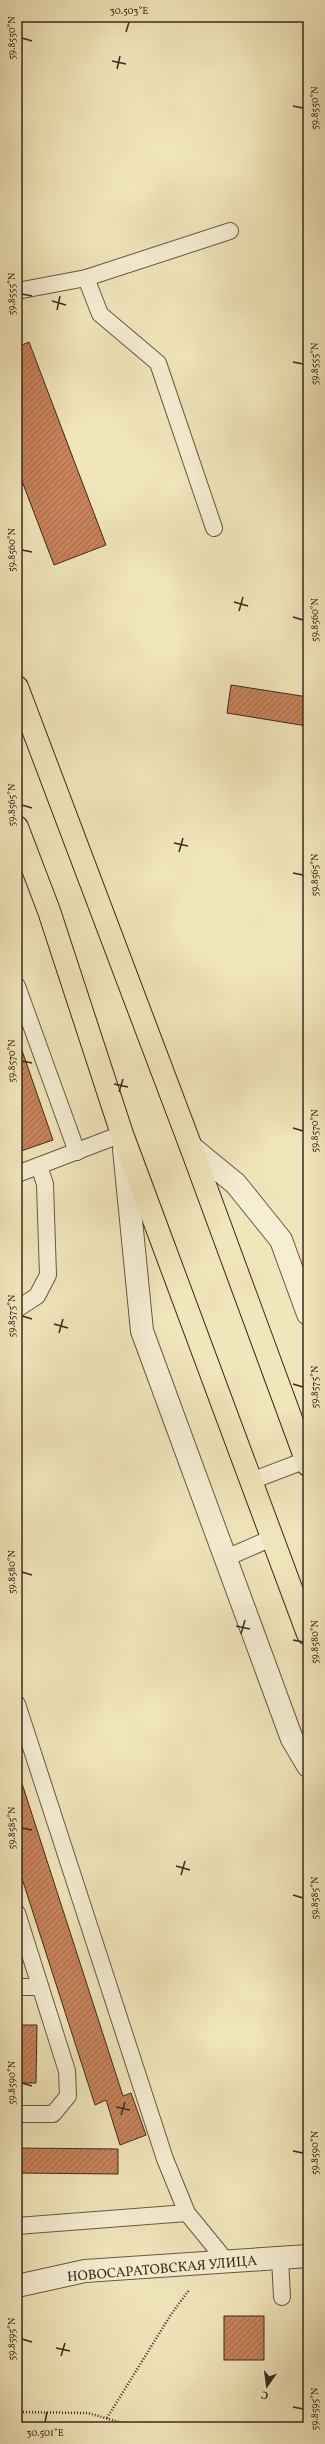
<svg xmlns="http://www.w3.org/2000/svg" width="325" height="2444" font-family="Vollkorn,serif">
  <defs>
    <pattern id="building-hatch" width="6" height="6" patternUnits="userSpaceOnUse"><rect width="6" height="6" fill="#c8835b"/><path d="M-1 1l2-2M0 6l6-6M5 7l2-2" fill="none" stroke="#a46b4b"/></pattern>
  </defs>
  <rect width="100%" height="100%" fill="#f1e5bb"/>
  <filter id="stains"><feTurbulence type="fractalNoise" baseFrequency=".005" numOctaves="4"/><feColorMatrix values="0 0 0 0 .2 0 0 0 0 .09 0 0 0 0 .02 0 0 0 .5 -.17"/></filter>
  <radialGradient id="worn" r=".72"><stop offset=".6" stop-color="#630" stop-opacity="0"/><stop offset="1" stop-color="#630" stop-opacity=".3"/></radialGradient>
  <g fill="url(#building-hatch)" stroke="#3d291d">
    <path d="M 29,342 L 106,545 L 54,565 L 17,468 L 17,347 Z"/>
    <path d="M 231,685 L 308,697 L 307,726 L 227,713 Z"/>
    <path d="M 17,1036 L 53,1140 L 18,1152 L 17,1150 Z"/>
    <path d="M 17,1768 L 123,2096 L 131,2093 L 146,2135 L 120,2145 L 106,2100 L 95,2105 L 17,1863 Z"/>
    <path d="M 17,2025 L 37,2025 L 36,2083 L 17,2083 Z"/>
    <path d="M 17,2148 L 118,2149 L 118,2174 L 17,2173 Z"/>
    <rect x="224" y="2316" width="40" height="44"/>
  </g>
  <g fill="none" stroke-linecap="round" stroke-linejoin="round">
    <defs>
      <g id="lane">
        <path d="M 86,278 L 100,314 L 158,363 L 214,528"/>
        <path d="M 17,291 L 86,278 L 230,231"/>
        <path d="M 17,986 L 77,1152"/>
        <path d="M 17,1174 L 122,1134"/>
        <path d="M 17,1309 L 37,1296 L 48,1275 L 45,1184 L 39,1166"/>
        <path d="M 251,1481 L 306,1460"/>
        <path d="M 226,1558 L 272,1538"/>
        <path d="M 17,1704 L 165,2159 L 187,2213 L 227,2262"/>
        <path d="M 17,1913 L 67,2071 L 68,2096 L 53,2114 L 17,2114"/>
        <path d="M 17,1987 L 40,1987"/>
        <path d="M 17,2226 L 187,2213"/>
        <path d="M 280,2258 L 282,2297"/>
      </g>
      <g id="street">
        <path d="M 191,1147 L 236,1184 L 281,1240 L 308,1314"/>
        <path d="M 124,1149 L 142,1331 L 292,1739 L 308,1766"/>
        <path d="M 17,2286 L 85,2271 L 308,2256"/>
      </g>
      <g id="primary">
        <path d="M 17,687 L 191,1147 L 308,1465"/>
        <path d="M 17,827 L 49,911 L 122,1134 L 308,1634"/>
      </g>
    </defs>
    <use href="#lane" stroke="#6a5844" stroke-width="18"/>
    <use href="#street" stroke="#6a5844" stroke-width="24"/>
    <use href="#primary" stroke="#3d291d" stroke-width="24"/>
    <g stroke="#3d291d" stroke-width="2.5" stroke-dasharray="1 2" stroke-linecap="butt">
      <path d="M 17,2412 L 88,2413 L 136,2427"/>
      <path d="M 107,2418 L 170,2316 L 189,2290"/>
    </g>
    <use href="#lane" stroke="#f6eed3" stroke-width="16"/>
    <use href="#street" stroke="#f6eed3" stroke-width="22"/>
    <use href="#primary" stroke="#f1e5bb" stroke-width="22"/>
  </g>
  <path fill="none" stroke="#3d291d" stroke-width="1.5" d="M 126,32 L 129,22M 22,38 L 32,41M 112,61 L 126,64M 117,69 L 120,56M 293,106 L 303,108M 22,294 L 32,296M 52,301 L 66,305M 57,310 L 60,296M 293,362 L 303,364M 22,550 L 32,552M 234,602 L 248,606M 239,611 L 243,597M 293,617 L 303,620M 22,805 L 32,808M 174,843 L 188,846M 179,852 L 183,838M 293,873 L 303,875M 22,1061 L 32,1063M 114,1084 L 128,1087M 119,1092 L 123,1079M 293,1128 L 303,1131M 22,1316 L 32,1319M 54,1324 L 68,1328M 59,1333 L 63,1319M 293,1384 L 303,1387M 22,1572 L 32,1575M 236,1626 L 250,1629M 241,1634 L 245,1620M 293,1640 L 303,1642M 22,1828 L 32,1830M 176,1866 L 190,1870M 181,1875 L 185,1861M 293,1895 L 303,1898M 22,2083 L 32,2086M 116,2107 L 130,2110M 121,2115 L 125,2102M 293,2151 L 303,2153M 22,2339 L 32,2342M 56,2348 L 70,2351M 61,2356 L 65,2343M 293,2407 L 303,2409M 45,2422 L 47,2412"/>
  <g text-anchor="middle" stroke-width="4" stroke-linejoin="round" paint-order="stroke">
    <g font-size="14" fill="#3d291d" stroke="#f6eed3">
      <text transform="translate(162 2268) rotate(-5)" y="5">НОВОСАРАТОВСКАЯ УЛИЦА</text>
    </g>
  </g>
  <rect width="325" height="2444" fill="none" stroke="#f1e5bb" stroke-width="44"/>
  <g transform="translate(267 2386) rotate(194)" stroke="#f6eed3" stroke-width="3" paint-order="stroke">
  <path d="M0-3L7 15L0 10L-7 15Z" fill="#3d291d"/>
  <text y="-6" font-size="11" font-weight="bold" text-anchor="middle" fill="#3d291d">С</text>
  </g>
  <rect x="22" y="22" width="281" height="2400" fill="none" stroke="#3d291d" stroke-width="1.5"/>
  <g font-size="10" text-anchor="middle" fill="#3d291d">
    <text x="129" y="14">30.503°E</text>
    <text transform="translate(11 38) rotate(-90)" y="4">59.8550°N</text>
    <text transform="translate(314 108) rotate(-90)" y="4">59.8550°N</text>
    <text transform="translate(11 294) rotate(-90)" y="4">59.8555°N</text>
    <text transform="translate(314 364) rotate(-90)" y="4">59.8555°N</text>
    <text transform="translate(11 550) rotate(-90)" y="4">59.8560°N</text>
    <text transform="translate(314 620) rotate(-90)" y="4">59.8560°N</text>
    <text transform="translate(11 805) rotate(-90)" y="4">59.8565°N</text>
    <text transform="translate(314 875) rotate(-90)" y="4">59.8565°N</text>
    <text transform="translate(11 1061) rotate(-90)" y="4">59.8570°N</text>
    <text transform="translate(314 1131) rotate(-90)" y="4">59.8570°N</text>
    <text transform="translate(11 1316) rotate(-90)" y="4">59.8575°N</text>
    <text transform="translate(314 1387) rotate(-90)" y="4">59.8575°N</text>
    <text transform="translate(11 1572) rotate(-90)" y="4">59.8580°N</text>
    <text transform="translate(314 1642) rotate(-90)" y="4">59.8580°N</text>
    <text transform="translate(11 1828) rotate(-90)" y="4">59.8585°N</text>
    <text transform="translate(314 1898) rotate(-90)" y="4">59.8585°N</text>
    <text transform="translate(11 2083) rotate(-90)" y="4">59.8590°N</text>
    <text transform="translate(314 2153) rotate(-90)" y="4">59.8590°N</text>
    <text transform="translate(11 2339) rotate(-90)" y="4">59.8595°N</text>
    <text transform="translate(314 2409) rotate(-90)" y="4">59.8595°N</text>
    <text x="45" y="2436">30.501°E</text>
  </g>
  <rect width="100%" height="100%" filter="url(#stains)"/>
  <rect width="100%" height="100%" fill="url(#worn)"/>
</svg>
